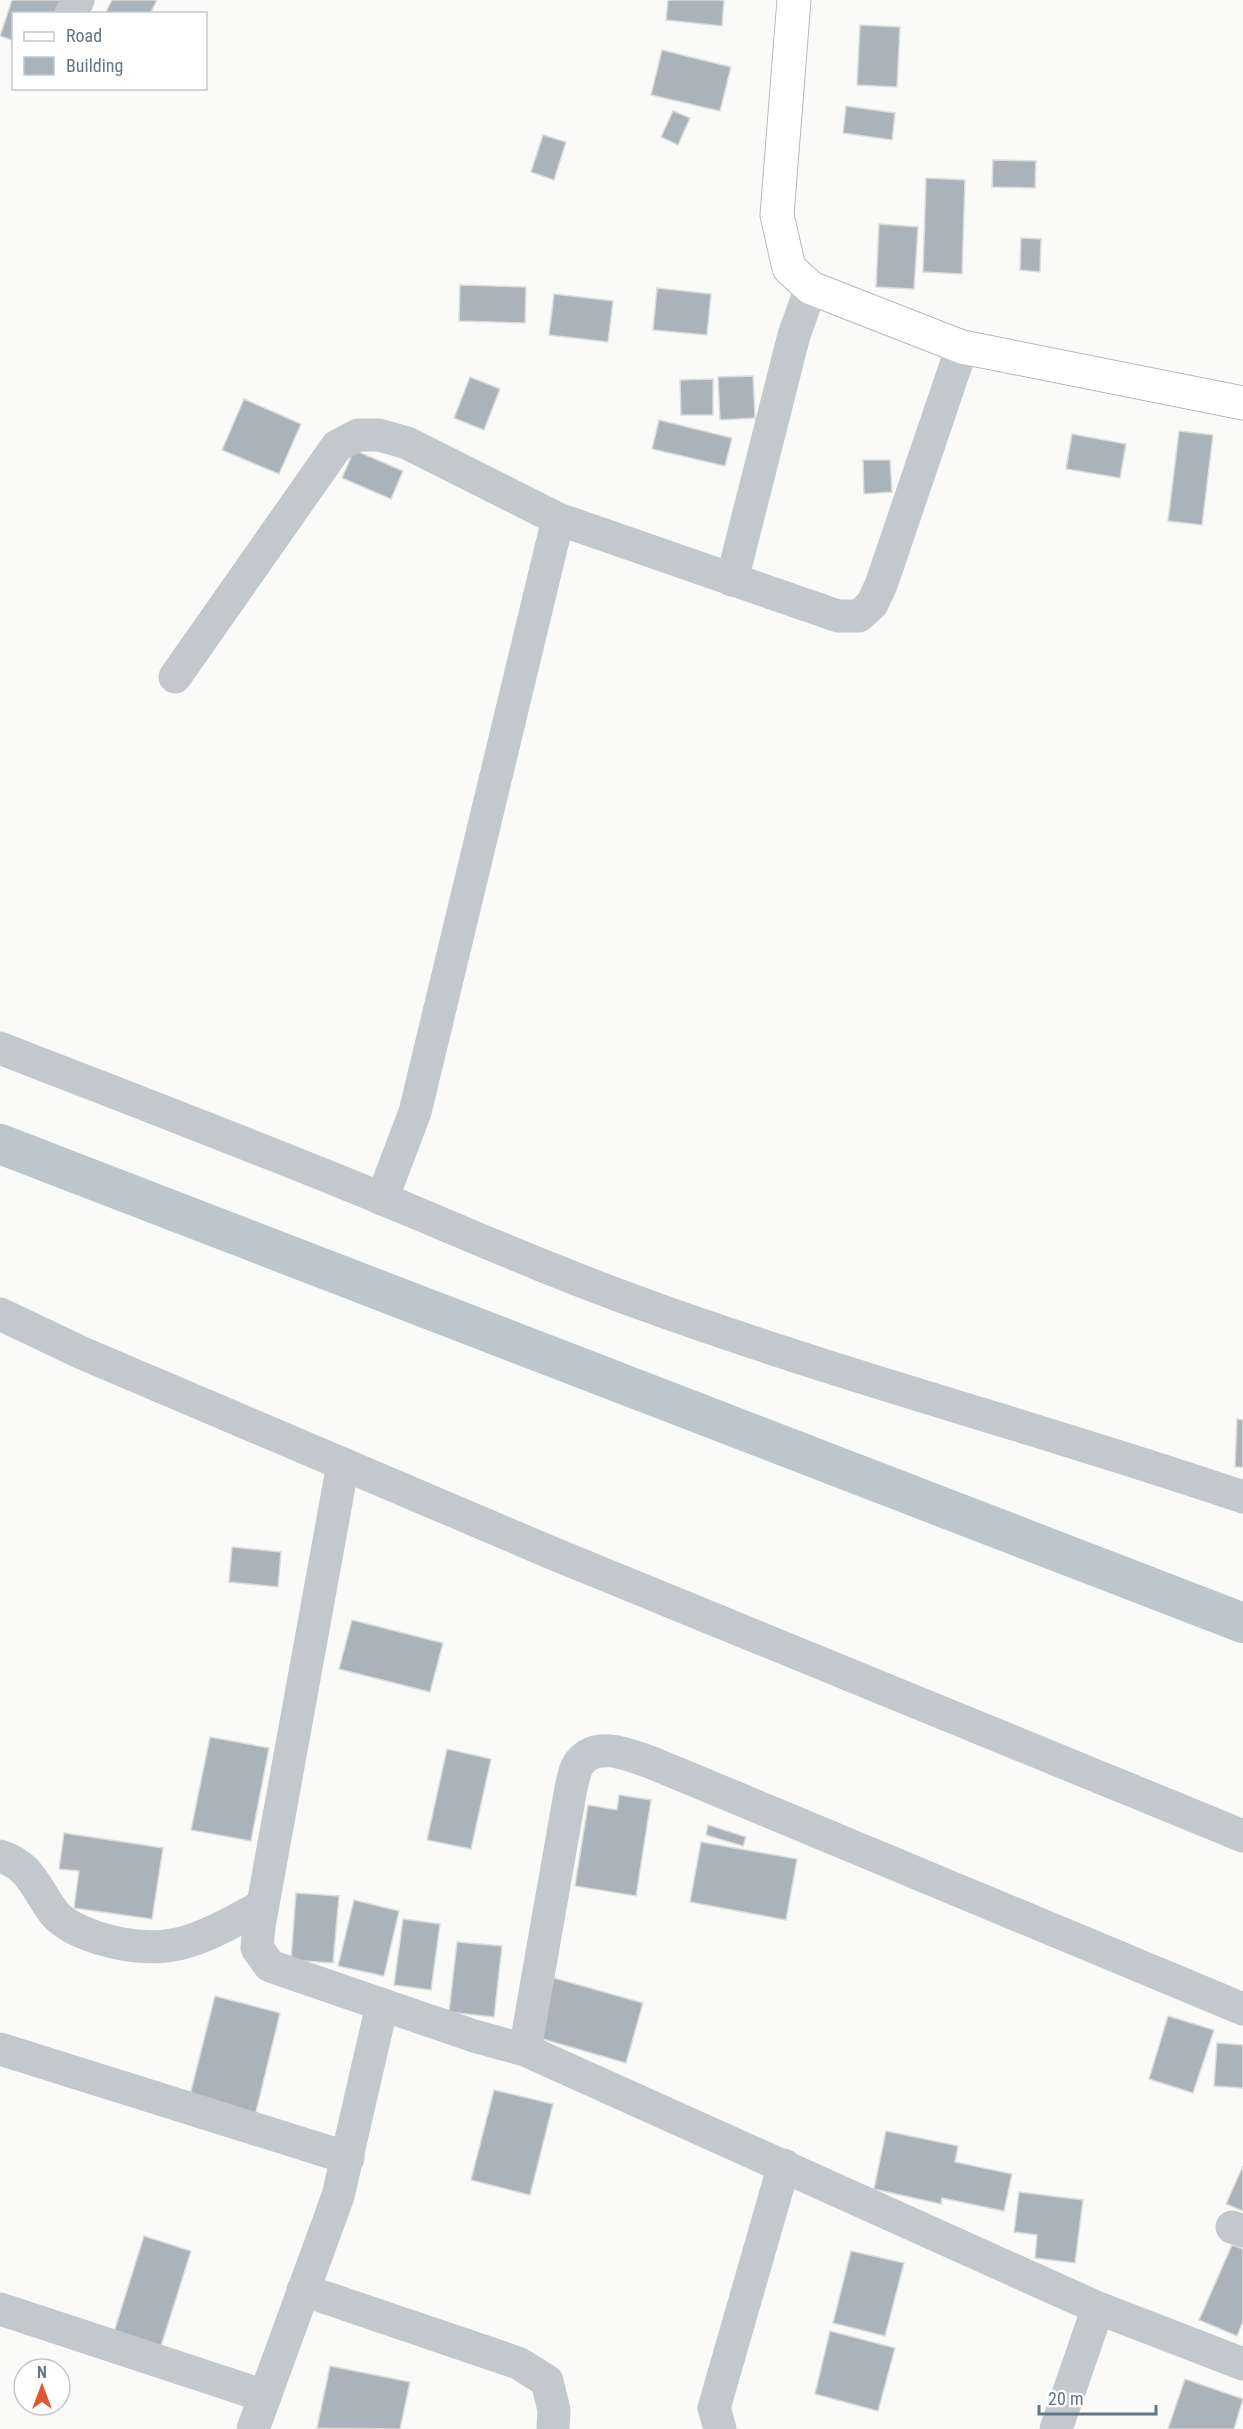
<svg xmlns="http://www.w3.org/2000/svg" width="1243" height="2429" font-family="'Roboto Condensed',sans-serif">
  <rect width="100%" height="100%" fill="#fafaf8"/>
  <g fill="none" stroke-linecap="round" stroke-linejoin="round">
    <path stroke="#bbc7cb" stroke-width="40" d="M 0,1144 L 1243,1623"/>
  </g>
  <g fill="#aab3b9" stroke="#dcdcda" stroke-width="1.5">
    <path d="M 12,0 L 67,0 L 62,14 L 14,14 L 14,41 L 0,36 Z"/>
    <path d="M 112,0 L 157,0 L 150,14 L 105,14 Z"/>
    <path d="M 668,0 L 724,0 L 722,26 L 666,20 Z"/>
    <path d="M 860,25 L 900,27 L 897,87 L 857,85 Z"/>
    <path d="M 662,50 L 731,67 L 720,111 L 651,95 Z"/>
    <path d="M 846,106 L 895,113 L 892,140 L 843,133 Z"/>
    <path d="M 673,111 L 690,118 L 678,145 L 661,137 Z"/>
    <path d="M 543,135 L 566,142 L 554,180 L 531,172 Z"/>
    <path d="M 993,160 L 1036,161 L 1035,188 L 992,187 Z"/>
    <path d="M 926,178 L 965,180 L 962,274 L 923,272 Z"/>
    <path d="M 879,224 L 918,227 L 914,289 L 876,287 Z"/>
    <path d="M 1021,238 L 1041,239 L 1040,272 L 1020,270 Z"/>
    <path d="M 460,285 L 526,287 L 525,323 L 459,321 Z"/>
    <path d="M 657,288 L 711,294 L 707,335 L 653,330 Z"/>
    <path d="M 554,294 L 613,301 L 608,342 L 549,335 Z"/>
    <path d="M 753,376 L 755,418 L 720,420 L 718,377 Z"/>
    <path d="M 470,377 L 500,389 L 484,430 L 454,418 Z"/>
    <path d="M 713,379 L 713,415 L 681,415 L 680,380 Z"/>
    <path d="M 244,399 L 301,424 L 279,474 L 222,450 Z"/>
    <path d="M 659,420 L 732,438 L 725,466 L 652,449 Z"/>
    <path d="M 1179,431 L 1213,435 L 1202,525 L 1168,521 Z"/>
    <path d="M 1072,434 L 1126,444 L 1120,478 L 1066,469 Z"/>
    <path d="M 354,450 L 403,471 L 391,499 L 342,478 Z"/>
    <path d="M 863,460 L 890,460 L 892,492 L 864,494 Z"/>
    <path d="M 1237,1419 L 1243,1420 L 1243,1467 L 1235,1467 Z"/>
    <path d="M 232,1547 L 281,1552 L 278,1587 L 229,1582 Z"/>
    <path d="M 352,1620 L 443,1643 L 430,1692 L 339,1669 Z"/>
    <path d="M 210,1737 L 269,1748 L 251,1841 L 191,1830 Z"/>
    <path d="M 447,1749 L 491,1759 L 471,1849 L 427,1840 Z"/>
    <path d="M 619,1795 L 651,1800 L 636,1896 L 575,1886 L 588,1805 L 617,1810 Z"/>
    <path d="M 708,1825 L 746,1837 L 743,1846 L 706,1835 Z"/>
    <path d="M 64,1833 L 163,1848 L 152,1919 L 74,1908 L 79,1871 L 59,1869 Z"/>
    <path d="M 701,1842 L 797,1859 L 786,1920 L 690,1902 Z"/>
    <path d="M 296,1893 L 339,1896 L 333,1963 L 291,1960 Z"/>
    <path d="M 354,1900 L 399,1911 L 384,1976 L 338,1966 Z"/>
    <path d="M 403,1919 L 440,1924 L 431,1990 L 394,1985 Z"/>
    <path d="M 457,1942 L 502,1946 L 494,2017 L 449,2012 Z"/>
    <path d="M 554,1978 L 643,2003 L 626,2063 L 536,2037 Z"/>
    <path d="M 215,1996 L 280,2013 L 254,2120 L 188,2103 Z"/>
    <path d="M 1168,2016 L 1214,2030 L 1193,2093 L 1149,2079 Z"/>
    <path d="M 1217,2043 L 1243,2045 L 1243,2088 L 1214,2086 Z"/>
    <path d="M 494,2090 L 553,2104 L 530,2195 L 471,2180 Z"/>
    <path d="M 886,2131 L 958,2146 L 955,2162 L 1012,2174 L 1004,2211 L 942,2198 L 941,2204 L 874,2189 Z"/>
    <path d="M 1243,2166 L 1243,2211 L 1226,2204 Z"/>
    <path d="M 1019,2192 L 1083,2200 L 1075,2263 L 1035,2258 L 1037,2235 L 1014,2232 Z"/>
    <path d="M 144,2236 L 191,2251 L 161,2346 L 114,2332 Z"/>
    <path d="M 1232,2245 L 1243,2249 L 1243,2321 L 1237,2336 L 1199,2320 Z"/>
    <path d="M 851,2251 L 904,2263 L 885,2336 L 833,2323 Z"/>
    <path d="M 830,2331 L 895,2348 L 878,2411 L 815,2394 Z"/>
    <path d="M 330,2366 L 410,2382 L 400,2429 L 317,2428 Z"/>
    <path d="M 1185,2379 L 1243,2399 L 1234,2429 L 1168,2429 Z"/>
  </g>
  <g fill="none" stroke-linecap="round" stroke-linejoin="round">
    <defs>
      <path id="secondary" d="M 794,0 L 777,215 L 789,268 L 811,288 L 962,347 L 1243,403"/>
    </defs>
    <use href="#secondary" stroke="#b3babf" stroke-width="35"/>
    <g stroke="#c3c8cc" stroke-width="33">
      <path d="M 71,14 L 78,0"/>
      <path d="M 732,580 L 794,335 L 811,288"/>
      <path d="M 175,677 L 337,446 L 358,435 L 379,435 L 407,443 L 558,519 L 838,616 L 859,616 L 872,604 L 881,585 L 962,347"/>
      <path d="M 0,1048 C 128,1098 257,1147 383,1199 C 472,1236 558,1274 648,1306 C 844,1377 1046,1430 1243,1497"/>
      <path d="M 382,1199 L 415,1112 L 558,519"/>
      <path d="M 0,1314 L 82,1353 L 552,1553 L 1243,1836"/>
      <path d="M 343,1464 L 259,1926 L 257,1948 L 270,1966 L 474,2036 L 525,2050 L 1098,2308 L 1243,2364"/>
      <path d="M 0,1856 C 32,1866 36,1890 55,1914 C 65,1926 84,1933 98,1938 C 169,1960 201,1939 262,1906"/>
      <path d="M 0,2049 L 348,2158"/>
      <path d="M 525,2050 L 571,1788 C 573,1780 575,1767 581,1761 C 598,1741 629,1755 650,1762 L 1243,2009"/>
      <path d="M 1232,2227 L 1243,2231"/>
      <path d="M 303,2290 L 518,2363 L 547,2381 L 554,2410 L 553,2429"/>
      <path d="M 0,2309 L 265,2396"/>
      <path d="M 253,2429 L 338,2196 L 382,2005"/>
      <path d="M 720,2429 L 714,2408 L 784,2165"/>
      <path d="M 1056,2429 L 1098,2308"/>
    </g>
    <use href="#secondary" stroke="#fff" stroke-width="33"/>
  </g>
  <rect x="12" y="12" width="195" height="78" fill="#ffffff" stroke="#c1c8cd" stroke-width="1.5"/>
  <rect x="24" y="32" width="30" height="9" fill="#ffffff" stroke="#c1c8cd" stroke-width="1.5"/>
  <text x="66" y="42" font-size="18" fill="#657683">Road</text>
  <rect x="24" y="57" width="30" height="18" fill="#aab3b9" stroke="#c1c8cd" stroke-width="1.5"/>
  <text x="66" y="72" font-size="18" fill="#657683">Building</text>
  <g transform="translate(42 2387)"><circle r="28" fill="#ffffff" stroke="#c1c8cd" stroke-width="1.5"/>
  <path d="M0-4.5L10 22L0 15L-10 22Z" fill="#e4572e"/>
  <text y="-9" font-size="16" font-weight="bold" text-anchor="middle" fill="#657683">N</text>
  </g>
  <path d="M1039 2405v9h117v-9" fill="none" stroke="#657683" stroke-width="3"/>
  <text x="1048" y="2405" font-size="18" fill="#657683" stroke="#ffffff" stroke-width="4.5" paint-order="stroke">20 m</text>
</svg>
